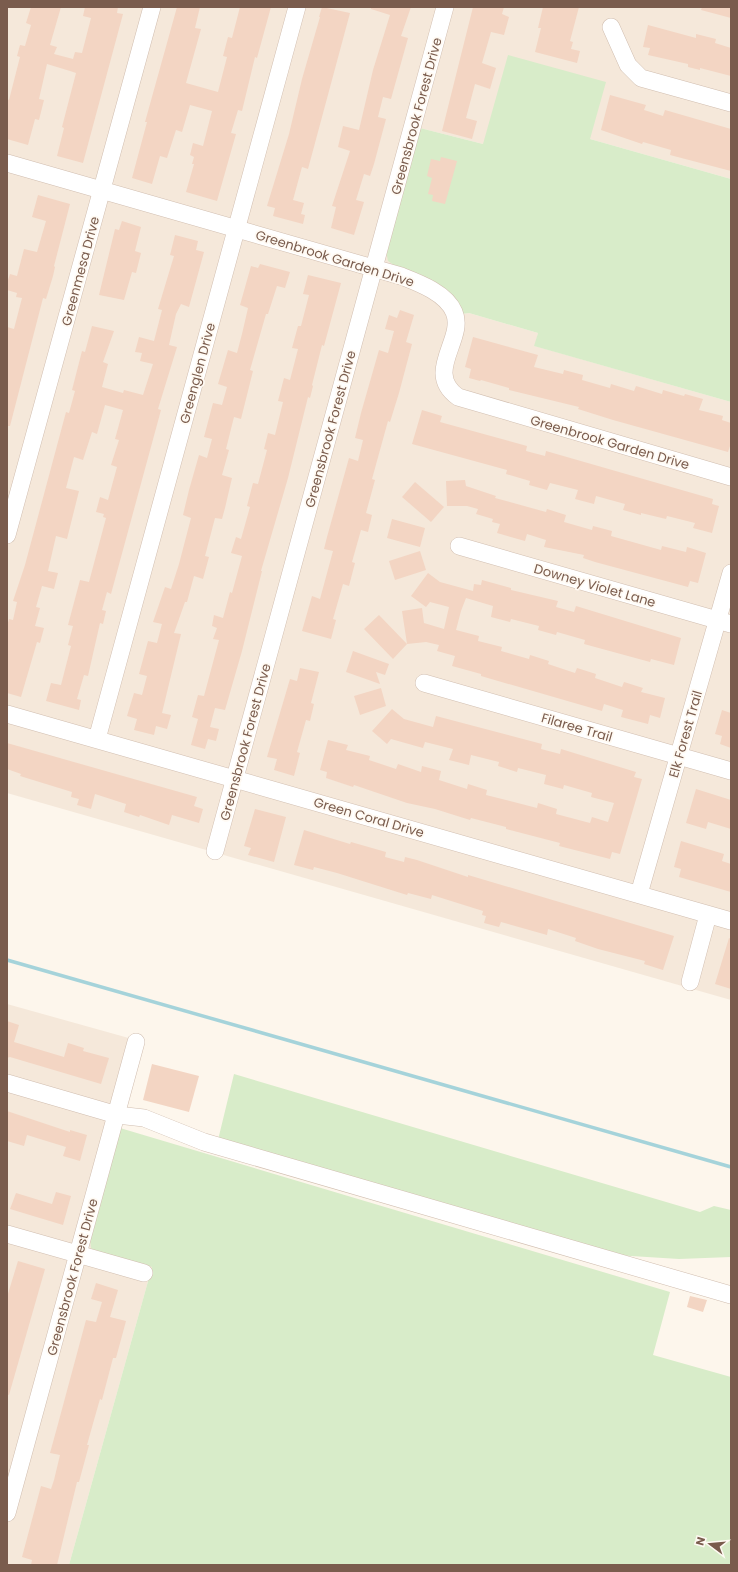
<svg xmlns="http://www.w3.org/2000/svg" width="738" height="1572" viewBox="0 0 738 1572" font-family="Poppins,sans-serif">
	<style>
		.residential { fill: #f5e8da }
		.green { fill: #d8ecc9 }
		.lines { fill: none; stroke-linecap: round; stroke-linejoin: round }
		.stream { stroke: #a5d3da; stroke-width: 3.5 }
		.building { fill: #f3d5c3 }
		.minor-casing { stroke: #d1beb0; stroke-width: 18 }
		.minor { stroke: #fff; stroke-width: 17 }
		.labels { text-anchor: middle; stroke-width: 3.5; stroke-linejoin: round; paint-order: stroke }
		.street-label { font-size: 13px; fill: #7a5c4d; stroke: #fffaf3 }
	</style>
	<rect width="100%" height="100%" fill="#fdf6ec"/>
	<g class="residential">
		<path d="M7 7H731V179L590 139 483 144 420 128 462 314 469 313 538 333 535 346 731 402V1000L7 793Z"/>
		<path d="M7 1004 143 1042 90 1239 96 1252 152 1267 69 1565H7Z"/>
	</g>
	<g class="green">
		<path d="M508 55 606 82 590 139 731 179V402L534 346 538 333 469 313 462 314 388 261 386 251 420 128 483 144Z"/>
		<path d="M234 1074 700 1212 714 1206 731 1210V1257L679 1259 615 1255 218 1140Z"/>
		<path d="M120 1128 670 1292 653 1355 731 1377V1565H69L152 1267 96 1252 91 1248 90 1239Z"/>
	</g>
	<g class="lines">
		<path class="stream" d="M7 960 731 1167"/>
	</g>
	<g class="building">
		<path d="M31 7H61L50 45 57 47 54 54 73 59 75 52 82 53 91 18 83 16 85 7H118L117 13 123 14 83 163 57 156 64 128 62 127 76 73 70 71 47 64 39 99 44 100 39 120 35 119 28 145 7 139V99L9 100 20 57 17 56 20 45 25 46 31 25 26 23Z"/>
		<path d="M177 7H200L195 28 201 29 186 83 218 92 227 57 223 56 228 37 232 38 240 7H271L257 58 255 57 242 111 238 110 231 133 236 134 217 201 186 192 194 164H192L194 157 190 155 193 143 203 146 212 111 190 105 182 132 176 130 167 158 160 156 152 184 132 178 147 122H145Z"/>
		<path d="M322 7 350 13 308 169 302 167 293 200 304 203 301 214 305 215 303 224 273 216 275 208 267 206 289 134 302 79 320 17H319Z"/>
		<path d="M371 7H411L401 36 408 38 391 99 383 97 378 117 386 119 374 164 370 176 364 174 356 200 364 202 354 235 331 228 336 207 332 206 350 151 338 147 343 126 359 130 373 70 390 15 371 9Z"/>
		<path d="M473 7H504L502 14 509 17 504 35 491 32 482 63 496 68 490 89 475 84 466 118 477 121 472 139 442 131Z"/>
		<path d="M543 7H579L570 41 573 42 571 49 580 51 577 63 535 52 541 28H538Z"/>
		<path d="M702 7H731V18L701 10Z"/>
		<path d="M648 25 696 38V34L716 39 715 43 731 48V76L700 68V70L688 67V64L648 55 650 48 643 47Z"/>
		<path d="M610 95 646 105 644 110 663 116 665 110 731 129V171L670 155 671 150 643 142 642 144 601 130Z"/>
		<path d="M441 157 457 161 445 204 432 201 433 195 428 194 432 178 427 176 431 159 440 161Z"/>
		<path d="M38 195 70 204 54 266 55 267 53 276 46 299 43 298 10 426H7V327L14 329 22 298 16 297 17 293 7 290V283L10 274 17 276 24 249 37 252 46 221 32 217Z"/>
		<path d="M122 221 141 227 135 251 141 253 136 273 132 272 124 300 99 295 115 229 119 230Z"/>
		<path d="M175 235 198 241 196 250 204 252 189 307 181 304 176 314 169 345 177 347 158 409 161 410 111 594 107 592 102 610 106 611 103 624 100 623 88 676 84 675 77 699 81 700 79 710 46 701 51 683 61 685 71 646 68 645 73 626 68 625 80 580 89 582 106 518 103 517 104 514 96 512 100 497 108 500 117 467 111 465 119 440 115 439 123 410 105 405 97 434 92 432 83 460 74 457 66 488 79 491 67 539 56 536 48 571 58 573 54 589 42 586 36 607 40 608 35 626 44 628 40 643 37 642 21 697 7 693V626L9 619 13 620 17 602 13 601 25 565 66 412 69 413 75 391 72 390 82 351 85 352 92 326 114 331 103 362 108 364 102 387 123 393 124 390 143 395 153 364 140 361 142 353 135 352 139 337 154 341 162 310 158 309 174 256 170 255Z"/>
		<path d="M260 264 290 272 285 288 277 286 268 314H266L250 370 253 371 241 419 234 417 226 449 229 450 222 475 232 478 225 508 222 519 215 518 205 556 209 557 203 579 194 576 187 602H185L174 633 181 634 162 713 171 715 167 729 156 726 154 735 134 730 137 719 127 716 134 693 142 695 147 676 139 674 148 641 157 643 162 624 153 622 165 587 171 589 179 564 191 518 183 515 189 490 199 455 207 458 212 439 204 437 213 403 222 405 227 387 218 384 228 350 237 353 242 334 248 308 240 305 251 266 258 268Z"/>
		<path d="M308 275 341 283 324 346 322 345 312 385 313 386 310 398 308 397 288 478 261 571H262L242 651 225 710 215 708 210 727 219 729 216 741 208 739 205 749 191 745 198 719 192 717 198 695 204 696 219 640 213 639 217 628 212 626 214 615 223 618 230 592 232 593 242 556 231 553 236 537 241 539 250 507 247 506 253 483 258 484 267 450 264 449 268 433 275 435 283 402 278 401 284 378 290 380 298 349 292 348 298 326H301L309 295 303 294Z"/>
		<path d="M400 310 414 315 406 342 412 344 399 393 390 422 388 421 372 479 375 480 366 513 372 515 368 532 361 530 352 562 355 563 349 586 343 584 333 619 336 620 331 639 302 631 312 596 320 599 333 551 324 549 327 537 349 458 358 461 363 440 355 438 361 413 379 350 388 353 394 331 385 329 389 315 397 318Z"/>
		<path d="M473 337 538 355 534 367 563 374 564 370 583 375 582 380 610 388 611 384 634 391 636 386 662 394 663 390 684 396 685 394 703 399 699 410 723 416 722 420 731 423V443L728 452 613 420 578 409 579 407 509 390V388L481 380 480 381 469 378 471 369 465 367Z"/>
		<path d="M422 410 442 416 440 422 527 446 526 451 545 456 546 451 713 499 712 504 719 506 712 533 693 528 695 523 667 516 666 519 641 513V515L623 510 625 504 596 496 594 504 575 499 578 490 550 483 547 490 529 485 530 481 506 474 507 470 412 444Z"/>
		<path d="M465 480 466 486 496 496 495 498 546 512 547 509 566 515 564 522 592 530 593 526 612 531 611 536 661 550 662 546 686 552 687 547 706 553 698 583 690 581 688 587 595 562 583 558 584 555 544 547 546 540 527 534 525 541 497 533 500 524 492 522 493 519 476 514 478 509 467 506H447L446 481Z"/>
		<path d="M415 482 444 507 431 522 402 497Z"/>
		<path d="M392 519 425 528 420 547 387 538Z"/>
		<path d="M420 551 426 570 395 580 389 561Z"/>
		<path d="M428 573 440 582 473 591 474 584 481 585 482 580 511 588V590L558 601 556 607 574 612 576 606 681 638 674 665 651 659 650 662 584 644 585 640 557 632 556 635 538 630 539 626 511 619 510 622 491 617 493 606 466 598 461 611 456 630 479 636 478 641 502 647 501 651 529 659 530 655 549 661 548 664 575 673 577 668 596 674 595 678 622 687 624 682 643 688 641 692 665 698 660 718 650 715 648 724 621 717 623 710 604 704 602 711 481 676V674L452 666 455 656 437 651 439 645 426 642 407 644 393 659 364 629 379 615 407 644 402 611 422 608 424 623 444 629 449 607 430 602 426 607 411 596Z"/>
		<path d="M353 651 389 664 385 675 376 672 380 684 346 672Z"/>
		<path d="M300 668 319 672 311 703 314 704 310 721 306 720 297 752 300 753 294 776 274 770 277 759 267 757 290 679 297 681Z"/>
		<path d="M381 688 386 706 360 715 354 696Z"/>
		<path d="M392 709 404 719 433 727 436 716 542 744 541 749 560 754 561 749 636 772 634 777 642 779 620 854 612 852 610 859 559 846 560 843 506 829V827L471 818 470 820 435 809 407 803 354 785 353 787 326 778 327 772 320 770 328 740 348 745 346 750 370 756 369 760 396 769 398 764 421 772 422 766 441 771 439 780 467 789 468 784 487 790 486 795 537 808 538 803 557 809 556 814 590 823 592 817 608 822 614 803 591 797 592 793 564 785 563 789 544 784 546 775 518 768 517 772 498 766 499 762 471 755 469 765 449 760 453 749 425 742 423 748 391 739 387 744 372 731Z"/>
		<path d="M722 710 731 713V748L720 744 722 736 715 734Z"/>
		<path d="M7 743 197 797 194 806 203 809 199 823 172 815 169 825 140 815 139 817 124 812 126 804 95 794 91 809 77 805 79 799 71 797 72 792 20 776 21 774 7 769Z"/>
		<path d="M696 789 731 800V829L708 822 706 829 686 823Z"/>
		<path d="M255 809 286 817 274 862 248 855 251 848 244 846Z"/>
		<path d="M304 830 350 844 351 842 386 852 385 857 404 862 405 857 417 860 468 877V875L674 936 663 970 644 964 645 961 598 949 575 941 576 938 548 929 547 935 501 922 499 927 484 923 486 916 482 915 483 911 432 895 431 899 408 893 407 895 337 873 314 867 313 870 294 865Z"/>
		<path d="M681 841 724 854 722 861 731 864V892L679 877 681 869 674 867Z"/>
		<path d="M729 938 731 939V989L715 984Z"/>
		<path d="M7 1021 19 1025 14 1042 64 1057 68 1043 84 1048 83 1051 109 1058 101 1084 10 1057 7 1058Z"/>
		<path d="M152 1064 199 1076 189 1112 143 1100Z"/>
		<path d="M7 1111 70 1132V1130L87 1135 80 1161 63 1156 66 1147 27 1135 24 1146 7 1141Z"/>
		<path d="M56 1192 71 1196 63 1225 10 1209 16 1193 52 1204Z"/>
		<path d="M18 1261 45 1269 9 1395 7 1394V1297Z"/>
		<path d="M96 1283 118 1290 110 1317 126 1321 116 1358H113L102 1400 100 1399 94 1420 87 1445H89L79 1482H77L57 1565H31L32 1560 22 1557 41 1486 51 1489 54 1480 60 1455 50 1453 58 1424 86 1320 96 1322 102 1302 91 1299Z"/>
		<path d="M690 1296 707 1300 703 1312 687 1307Z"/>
	</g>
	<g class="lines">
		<defs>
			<g id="minor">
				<path d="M611 27 628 65 641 78 731 103"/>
				<path d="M7 163 401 276C419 283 446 293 454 312 466 339 423 372 458 397L731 477"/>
				<path d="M7 535 152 7"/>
				<path d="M459 546 731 624"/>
				<path d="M424 683 731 771"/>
				<path d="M7 714 731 921"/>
				<path d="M97 739 297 7"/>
				<path d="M215 851 445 7"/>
				<path d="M639 894 731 573"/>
				<path d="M690 982 708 915"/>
				<path d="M7 1083 117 1115 144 1118 204 1142 731 1295"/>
				<path d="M7 1234 144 1273"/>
				<path d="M7 1513 136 1042"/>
			</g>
		</defs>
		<use href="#minor" class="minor-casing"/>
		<use href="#minor" class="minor"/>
	</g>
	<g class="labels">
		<g class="street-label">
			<text transform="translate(416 116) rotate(-75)" y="5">Greensbrook Forest Drive</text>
			<text transform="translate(335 258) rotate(17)" y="5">Greenbrook Garden Drive</text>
			<text transform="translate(80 271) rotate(-75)" y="5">Greenmesa Drive</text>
			<text transform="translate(197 373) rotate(-75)" y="5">Greenglen Drive</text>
			<text transform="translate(330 429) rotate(-75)" y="5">Greensbrook Forest Drive</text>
			<text transform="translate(610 442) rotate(16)" y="5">Greenbrook Garden Drive</text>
			<text transform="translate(595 585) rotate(16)" y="5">Downey Violet Lane</text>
			<text transform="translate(577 727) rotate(16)" y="5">Filaree Trail</text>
			<text transform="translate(685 734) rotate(-74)" y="5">Elk Forest Trail</text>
			<text transform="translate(245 742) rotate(-75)" y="5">Greensbrook Forest Drive</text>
			<text transform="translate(369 817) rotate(16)" y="5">Green Coral Drive</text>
			<text transform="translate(72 1277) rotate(-75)" y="5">Greensbrook Forest Drive</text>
		</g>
	</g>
	<rect width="738" height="1572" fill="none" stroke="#7a5c4d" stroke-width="16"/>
	<g transform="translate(710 1544) rotate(286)" stroke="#fffaf3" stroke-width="3" paint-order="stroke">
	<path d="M0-3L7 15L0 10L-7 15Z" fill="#7a5c4d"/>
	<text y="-6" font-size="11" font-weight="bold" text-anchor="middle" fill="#7a5c4d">N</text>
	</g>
</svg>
